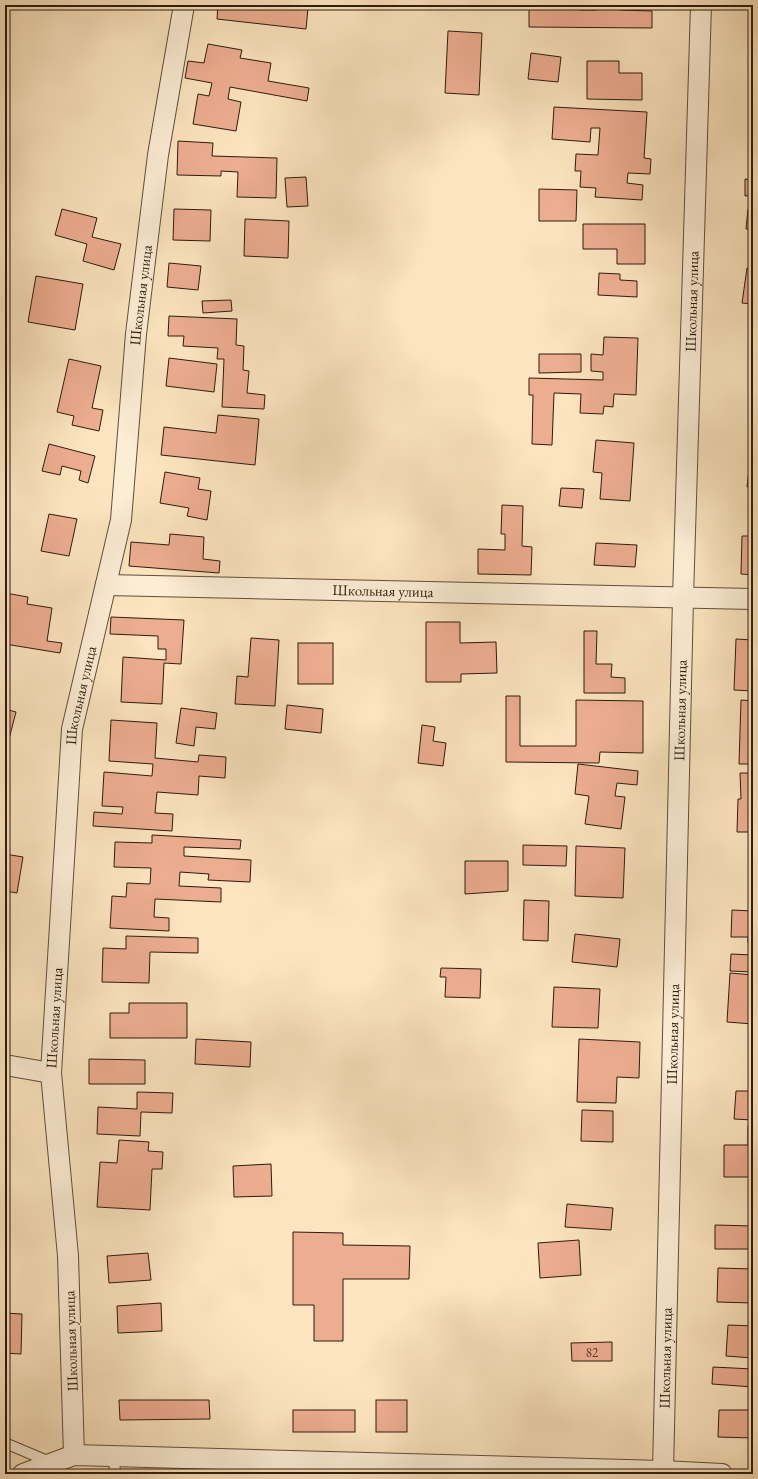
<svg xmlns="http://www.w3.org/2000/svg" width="758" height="1479" viewBox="0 0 758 1479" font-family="'EB Garamond',serif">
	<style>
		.building { fill: #edad91; stroke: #2d1c0d }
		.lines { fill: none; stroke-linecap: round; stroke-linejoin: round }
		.lane-casing { stroke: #604e3a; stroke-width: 12 }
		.street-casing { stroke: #604e3a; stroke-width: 22 }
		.lane { stroke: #fcedd5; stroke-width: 10 }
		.street { stroke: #fcedd5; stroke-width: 20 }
		.labels { text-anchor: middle; stroke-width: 3; stroke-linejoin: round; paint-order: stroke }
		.number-label { font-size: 13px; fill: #5d402e }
		.street-label { font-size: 15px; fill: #2d1c0d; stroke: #fcedd5 }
	</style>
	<rect width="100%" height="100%" fill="#fbe4bf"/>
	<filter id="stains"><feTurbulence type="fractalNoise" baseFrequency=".005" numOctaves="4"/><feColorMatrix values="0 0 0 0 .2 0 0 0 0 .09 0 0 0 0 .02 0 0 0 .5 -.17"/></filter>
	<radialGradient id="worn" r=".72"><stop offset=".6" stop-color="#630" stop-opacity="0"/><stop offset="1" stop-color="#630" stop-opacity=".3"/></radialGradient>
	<g class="building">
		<path d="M218 5H282L308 8 306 29 217 19Z"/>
		<path d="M556 5H580V10H596V5H620V10L652 11V28L529 27V8H556Z"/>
		<path d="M448 31 482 33 479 95 445 93Z"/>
		<path d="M208 44 242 50 240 58 271 63 268 81 309 88 307 101 230 87 228 99 241 102 236 131 193 124 198 94 209 96 212 83 185 78 188 61 204 63Z"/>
		<path d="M531 53 561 57 558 82 528 79Z"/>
		<path d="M587 61H619V73H642V100L587 99Z"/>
		<path d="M554 107 647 112 644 158 651 159 650 174 628 173 627 183 643 185 642 200 595 197 596 188 580 187 581 171H575L576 154 598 155 600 128H591L590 142 552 139Z"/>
		<path d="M178 141 213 143 212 156 277 158 276 198 237 197 238 172 221 171V176L177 175Z"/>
		<path d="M306 177 308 206 287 207 285 178Z"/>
		<path d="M745 179 753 180V195L745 196Z"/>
		<path d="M539 189 577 190 576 221H539Z"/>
		<path d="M62 209 97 218 92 237 121 244 114 270 83 261 87 244 55 235Z"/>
		<path d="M174 209 211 210 210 241 173 240Z"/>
		<path d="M748 209H753V229H746Z"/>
		<path d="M245 219 289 221 288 258 244 256Z"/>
		<path d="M583 224H645V264H617V249H583Z"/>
		<path d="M169 263 201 266 198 290 167 287Z"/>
		<path d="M747 268H753V304L742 303Z"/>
		<path d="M599 273 620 274V280L637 281V297L598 295Z"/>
		<path d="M36 276 83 284 75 330 28 322Z"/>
		<path d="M231 300 232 311 203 313 202 301Z"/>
		<path d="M169 316 237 319 236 345 244 346 243 370 249 371 247 393 265 395 264 409 222 407 224 359H217L218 348 183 346 184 336H168Z"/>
		<path d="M604 337 638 338 636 395 614 394 613 407 604 406 603 414 580 413 581 394 554 393 552 445 532 444 533 395H529V378L603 380V372L591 371V354L603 355Z"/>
		<path d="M539 354H581V372L539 373Z"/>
		<path d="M169 358 217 364 214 392 166 386Z"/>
		<path d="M69 359 101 366 92 408 103 410 99 431 72 425 74 416 57 412Z"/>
		<path d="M753 409V435H750Z"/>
		<path d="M218 415 259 419 255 465 161 455 164 427 216 433Z"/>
		<path d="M596 440 634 443 630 501 600 499 602 473 593 472Z"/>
		<path d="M49 444 95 456 88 483 79 480 81 471 62 466 60 475 42 471Z"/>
		<path d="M751 453H753V487H747Z"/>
		<path d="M165 472 200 478 198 489 211 491 207 520 187 516 189 508 160 503Z"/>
		<path d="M561 488 584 489 582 508 559 506Z"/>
		<path d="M502 505 523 506 522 546 532 547 531 575 478 574V549L505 550V534H501Z"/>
		<path d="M49 514 77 519 69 556 41 551Z"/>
		<path d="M170 534 204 537 203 559 220 561 219 573 129 566 131 542 169 545Z"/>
		<path d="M742 536H753V575L741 574Z"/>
		<path d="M596 543 637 545 635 567 594 565Z"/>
		<path d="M5 593 28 597 27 604 52 608 47 641 62 643 60 653 5 644Z"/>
		<path d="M111 617 184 620 181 664 164 663 162 704 121 702 123 657 166 660V649H158V636L110 634Z"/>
		<path d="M426 622H460V643L496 642 497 673 461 674V682H426Z"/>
		<path d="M584 631H597L596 664H612L611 677 625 678V693H584Z"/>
		<path d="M251 638 279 640 275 706 235 704 237 676 248 677Z"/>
		<path d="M736 639 753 640V691L734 690Z"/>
		<rect x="298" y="643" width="35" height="41"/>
		<path d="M506 696H520V746H576V700L643 701V753L600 752 599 763 506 762Z"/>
		<path d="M741 700 753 701V764H739Z"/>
		<path d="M287 705 323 709 321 733 285 729Z"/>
		<path d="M181 708 217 713 215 729 196 727 194 746 176 743Z"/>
		<path d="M5 709 16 712 9 739 5 738Z"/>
		<path d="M111 720 157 723 155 758 198 762 199 755 226 757 225 778 199 776 198 795 157 792 155 813 173 814 172 831 93 826 94 812 122 814 123 807 102 806 104 772 152 776 153 764 109 761Z"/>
		<path d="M422 725 435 727 433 741 446 743 443 766 418 763Z"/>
		<path d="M578 764 638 771 637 785 617 783 615 796 625 797 621 829 585 824 589 796 575 794Z"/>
		<path d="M740 773H753V832H737L738 799H741Z"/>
		<path d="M152 835 241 840 240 849 184 847V856L251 860 250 882 208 880 209 874 180 872 179 886 221 888V902L155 899 154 917 169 918V931L110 928 112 896 126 897 127 883 150 884 151 868 114 867 115 842 152 843Z"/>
		<path d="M523 845 567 846 566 866 523 865Z"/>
		<path d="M576 846 625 848 623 898 575 896Z"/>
		<path d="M5 854 23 857 17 893 5 891Z"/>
		<path d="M465 861H508V891L465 894Z"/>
		<path d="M524 900 549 901 548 941 523 940Z"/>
		<path d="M732 910 753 911V943H748V937H731Z"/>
		<path d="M575 934 620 939 617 967 572 962Z"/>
		<path d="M126 936 198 938V953L150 952 149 983 102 982 103 948 126 949Z"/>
		<path d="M731 954 753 955V972L730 971Z"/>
		<path d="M441 968 481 969 480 998 445 997 446 977H440Z"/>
		<path d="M730 973 753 975V1024L727 1022Z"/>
		<path d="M554 987 600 989 598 1028 552 1027Z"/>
		<path d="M129 1003H187V1038H110V1013H129Z"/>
		<path d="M196 1039 251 1042 250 1067 195 1064Z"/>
		<path d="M579 1039 640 1042 639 1078 617 1077 616 1103 577 1102Z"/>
		<path d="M89 1059 145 1060V1084H89Z"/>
		<path d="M736 1091H753V1120L734 1119Z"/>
		<path d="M137 1092 173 1093 172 1113 141 1112 140 1136 97 1134 98 1107 137 1109Z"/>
		<path d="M582 1110 613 1111V1142L581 1141Z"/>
		<path d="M748 1126H753V1177H724V1145H748Z"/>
		<path d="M119 1140 149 1142 148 1151 163 1152 162 1169H152L150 1210 97 1207 100 1162 117 1163Z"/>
		<path d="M271 1164 272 1196 234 1197 233 1166Z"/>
		<path d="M567 1204 613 1208 611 1230 565 1227Z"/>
		<path d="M715 1225 753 1226V1249H715Z"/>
		<path d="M293 1232 343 1233V1245L410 1246 409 1279H343V1341H314V1305H293Z"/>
		<path d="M579 1240 581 1275 540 1278 538 1243Z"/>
		<path d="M148 1253 151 1280 109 1283 107 1256Z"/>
		<path d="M718 1268 753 1269V1303L717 1302Z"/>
		<path d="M161 1303 162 1331 118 1333 117 1306Z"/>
		<path d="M5 1313 22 1314 21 1354 5 1353Z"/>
		<path d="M728 1325 753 1326V1358L726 1356Z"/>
		<path d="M612 1342V1361H572L571 1343Z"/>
		<path d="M713 1367 753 1369V1387L712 1384Z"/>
		<path d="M119 1400H209L210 1419 120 1420Z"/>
		<rect x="376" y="1400" width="31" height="32"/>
		<rect x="293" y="1410" width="62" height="22"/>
		<path d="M719 1410H753V1438L718 1437Z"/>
	</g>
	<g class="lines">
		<defs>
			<g id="lane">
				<path d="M5 1443 50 1462"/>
				<path d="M114 1456 115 1474"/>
			</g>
			<g id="street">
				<path id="s1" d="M106 585 753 599"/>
				<path d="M5 1065 51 1073"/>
				<path id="s2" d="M74 1455 68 1256 51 1073 72 729 121 520 136 334 158 155 184 5"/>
				<path id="s3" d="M663 1471 683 598 701 5"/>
				<path d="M23 1474 74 1455 663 1471 722 1474"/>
			</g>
		</defs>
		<use href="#lane" class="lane-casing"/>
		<use href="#street" class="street-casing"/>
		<use href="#lane" class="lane"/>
		<use href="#street" class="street"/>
	</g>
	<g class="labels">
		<g class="number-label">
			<text x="592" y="1357">82</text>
		</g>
		<g class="street-label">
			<text dy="5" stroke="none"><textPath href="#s2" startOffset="1168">Школьная улица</textPath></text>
			<text dy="5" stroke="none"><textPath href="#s3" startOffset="1170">Школьная улица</textPath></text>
			<text dy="5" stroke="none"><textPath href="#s1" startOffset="277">Школьная улица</textPath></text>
			<text dy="5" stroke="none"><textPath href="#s2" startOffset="762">Школьная улица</textPath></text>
			<text dy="5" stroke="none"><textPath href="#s3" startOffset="761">Школьная улица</textPath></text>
			<text dy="5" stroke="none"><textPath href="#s2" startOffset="438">Школьная улица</textPath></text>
			<text dy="5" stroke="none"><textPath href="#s3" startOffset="437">Школьная улица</textPath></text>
			<text transform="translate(71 1341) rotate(-92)" y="5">Школьная улица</text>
			<text dy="5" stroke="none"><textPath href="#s3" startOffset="113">Школьная улица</textPath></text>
		</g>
	</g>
	<rect width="758" height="1479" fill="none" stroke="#fbe4bf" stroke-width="20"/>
	<rect x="6" y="6" width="746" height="1467" fill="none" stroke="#2d1c0d" stroke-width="2"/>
	<rect x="10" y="10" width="738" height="1459" fill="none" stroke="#2d1c0d"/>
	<rect width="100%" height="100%" filter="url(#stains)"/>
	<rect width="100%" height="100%" fill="url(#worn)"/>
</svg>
